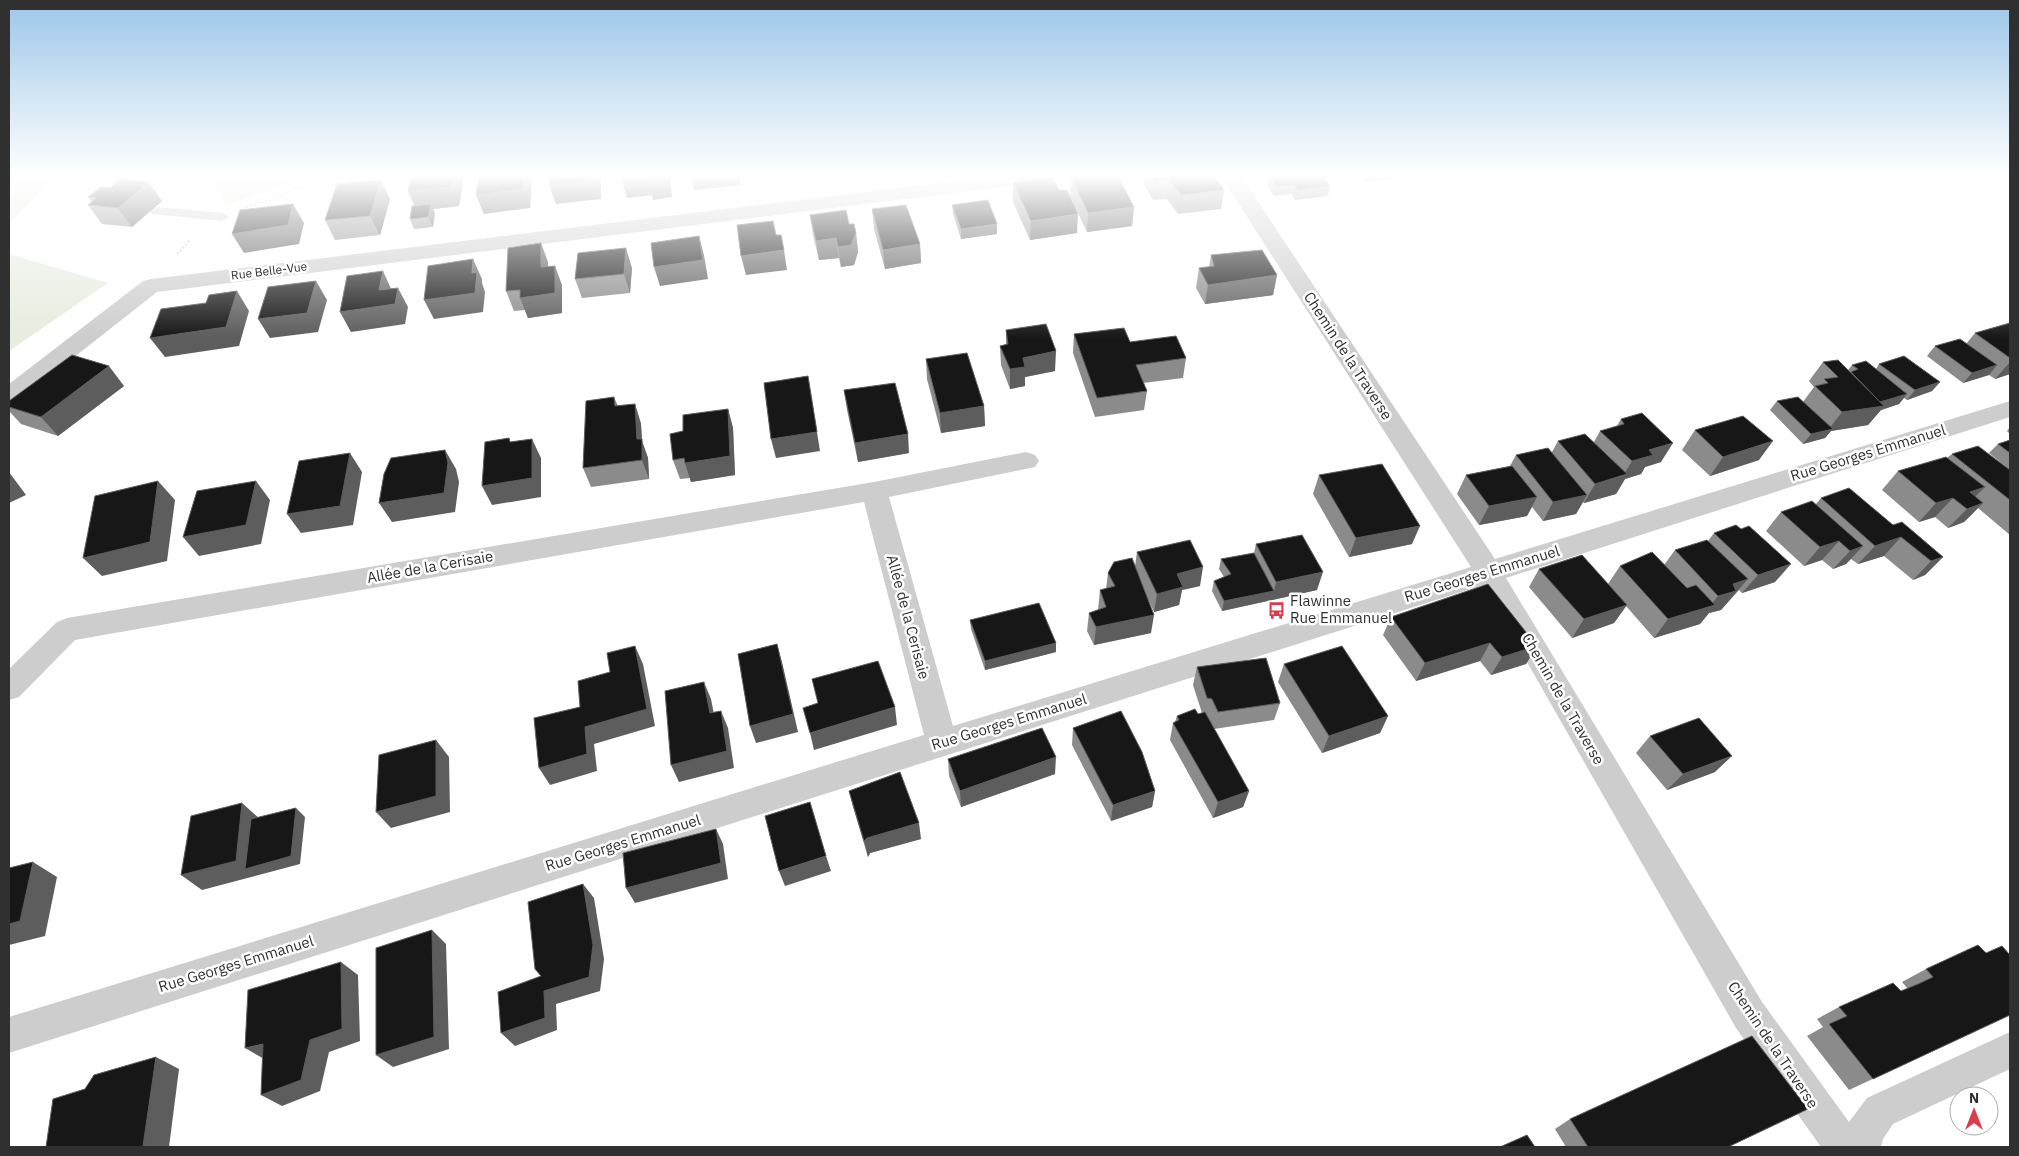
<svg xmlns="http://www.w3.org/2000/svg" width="2019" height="1156" viewBox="0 0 2019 1156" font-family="'IBM Plex Sans',sans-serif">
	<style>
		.green { fill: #e6ecde }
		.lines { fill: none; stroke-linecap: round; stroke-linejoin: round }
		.path { stroke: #cdcdcd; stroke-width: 2.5; stroke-dasharray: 2 2; stroke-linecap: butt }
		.lane { fill: #cdcdcd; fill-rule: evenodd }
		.street { fill: #cdcdcd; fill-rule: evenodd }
		.wall { fill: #8b8b8b }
		.shaded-wall { fill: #5d5d5d }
		.building { fill: #171717; stroke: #5d5d5d }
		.labels { text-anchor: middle; stroke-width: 5; stroke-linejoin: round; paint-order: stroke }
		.far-street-label { font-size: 12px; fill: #303030; stroke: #fff }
		.street-label { font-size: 15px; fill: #303030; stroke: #fff }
		.poi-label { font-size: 15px; fill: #303030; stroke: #fff; text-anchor: start }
	</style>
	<rect width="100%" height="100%" fill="#fff"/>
	<g class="green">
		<path d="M9 176H57L9 223Z"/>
		<path d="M193 176H314L227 205 209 177Z"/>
		<path d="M9 254 108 283 9 351Z"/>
	</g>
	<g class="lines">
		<g class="path">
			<path d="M246 207 265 202 327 176"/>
			<path d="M177 254 190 240"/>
		</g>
		<path class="lane" d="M157 207 222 213 229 217 222 221 152 214 150 211Z"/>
		<g class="street">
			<path d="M997 176H1052L1049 180 1042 182 157 292 17 402 9 404V384L143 281 151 279Z"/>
			<path d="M1221 176H1241L1495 559 2010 401V417L1506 578 1762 1002 1849 1122 1867 1098 2010 1032V1069L1893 1124 1883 1139 1881 1147H1821L1736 1028 1483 585 9 1053V1017L924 735 864 502 75 640 19 697 9 700V669L57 622 67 618 874 482 1026 452 1035 455 1039 461 1035 467 889 497 953 726 1471 567Z"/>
		</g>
	</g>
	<g class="wall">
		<path d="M411 176H464L459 206 433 209 435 213 433 227 414 229 410 219 415 206 408 191Z"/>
		<path d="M1145 176H1214L1224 190 1221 209 1178 214 1167 199 1153 200 1144 185Z"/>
		<path d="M1269 176 1330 186 1328 196 1295 200 1292 194 1274 196 1267 185Z"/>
		<path d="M1360 176H1407L1366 182Z"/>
		<path d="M1071 177 1134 207 1132 226 1087 232 1070 196Z"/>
		<path d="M1013 183 1077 233 1030 240 1013 202Z"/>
		<path d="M88 197 162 201 132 227 102 224 88 205 91 202Z"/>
		<path d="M390 199 380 235 335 240 325 220Z"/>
		<path d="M952 205 997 234 961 239 953 214Z"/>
		<path d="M872 209 920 244 921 263 885 269 874 229Z"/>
		<path d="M810 215 849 224 856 233 858 252 854 265 841 267 839 258 819 260 813 235Z"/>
		<path d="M1211 255 1277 275 1273 295 1205 304 1196 288 1199 268 1209 267Z"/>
		<path d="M548 262V266L562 285V313L528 318 525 310 514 311 506 291Z"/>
		<path d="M632 268 630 293 582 298 575 279Z"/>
		<path d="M2010 323V374L1995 379 1989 375 1963 383 1927 356 1935 346 1966 344 1975 333Z"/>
		<path d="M1006 330 1055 371 1025 377V386L1010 389 1001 365 1000 346 1006 345Z"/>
		<path d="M1074 334 1130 342 1186 358 1183 378 1143 383 1147 391 1144 410 1095 417 1073 353Z"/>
		<path d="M926 359 984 406 985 426 941 433 927 379Z"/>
		<path d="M1823 362 1848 370 1852 365 1876 369 1879 364 1940 382 1932 391 1907 400 1904 398 1899 404 1881 410 1868 425 1831 431 1825 438 1803 444 1770 410 1777 401 1803 402 1814 387 1809 381Z"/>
		<path d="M124 386 58 436 21 424 9 411V401Z"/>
		<path d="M844 390 909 453 858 462 847 410Z"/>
		<path d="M614 397 618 406 635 404 641 424 642 441 648 458 649 479 591 487 583 468Z"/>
		<path d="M728 409 733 428 735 475 691 482 690 478 680 479 673 460 683 431Z"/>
		<path d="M1621 419 1661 462 1645 467 1641 474 1625 479 1616 494 1584 503 1583 502 1576 514 1543 521 1532 507 1527 516 1479 525 1457 494 1466 475 1510 466 1516 455 1552 452 1558 441 1594 442 1600 431 1617 426Z"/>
		<path d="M2010 427V434L2007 431Z"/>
		<path d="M1695 430 1759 460 1710 476 1682 450Z"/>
		<path d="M2010 440V470L1989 453 1998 444Z"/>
		<path d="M1952 454 2010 470V535L1978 508 1964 522 1948 528 1935 517 1919 522 1882 490 1898 471 1947 458Z"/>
		<path d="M1319 475 1412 544 1349 557 1313 494Z"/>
		<path d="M1821 498 1893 525 1943 557 1925 575 1913 580 1884 556 1858 564 1851 559 1846 564 1833 569 1822 560 1804 566 1766 531 1781 512 1816 504Z"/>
		<path d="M1714 533 1775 582 1742 593 1739 590 1721 610 1709 613 1700 624 1654 638 1626 606 1614 623 1572 638 1529 587 1539 569 1608 584 1620 566 1664 565 1675 550 1708 541Z"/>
		<path d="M1256 544 1317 590 1222 611 1212 591 1214 581 1224 577 1219 569 1221 559 1254 553Z"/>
		<path d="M1137 552 1200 586 1182 590 1179 605 1154 612 1149 601 1151 633 1094 645 1087 631 1089 613 1098 610 1100 590 1106 589 1108 573 1135 566Z"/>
		<path d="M1391 617 1537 646 1526 664 1491 675 1480 661 1416 681 1383 635Z"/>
		<path d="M970 620 1056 652 985 670 971 629Z"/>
		<path d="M1284 664 1388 716 1380 733 1322 753 1278 682Z"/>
		<path d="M1197 667 1280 703 1274 720 1214 729 1249 791 1243 807 1213 818 1170 740 1173 723 1175 722 1177 716 1202 713 1193 685Z"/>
		<path d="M1073 728 1155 791 1152 807 1111 821 1072 745Z"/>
		<path d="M1650 736 1715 772 1667 790 1636 753Z"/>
		<path d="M948 759 1055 774 961 807 949 776Z"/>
		<path d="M849 791 921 839 870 853 868 857 853 807Z"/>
		<path d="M1926 969 2010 1015 1849 1090 1807 1036 1823 1027 1817 1019 1839 1007 1901 991 1908 989 1902 982Z"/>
		<path d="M1570 1119 1728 1147H1566L1555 1129Z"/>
	</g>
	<g class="shaded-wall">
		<path d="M453 176H464L459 206 433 209 435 213 433 227 428 217 417 211 408 191Z"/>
		<path d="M524 176H530L532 179 530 208 484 214 476 195Z"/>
		<path d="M595 176H601V199L556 204 549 185Z"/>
		<path d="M647 176 652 195 627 198 621 178Z"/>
		<path d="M667 176H670L672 197 653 200 648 181Z"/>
		<path d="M691 176H739L741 185 694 190Z"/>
		<path d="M1367 176H1407L1366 182Z"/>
		<path d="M381 180 390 199 380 235 370 216Z"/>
		<path d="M149 182 162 201 132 227 118 208Z"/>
		<path d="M293 204 304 223 299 244 244 253 232 234Z"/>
		<path d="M1134 207 1132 226 1087 232 1088 213Z"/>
		<path d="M1078 214 1077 233 1030 240 1031 221Z"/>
		<path d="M997 224V234L961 239V229Z"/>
		<path d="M856 233 858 252 854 265 841 267 838 247Z"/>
		<path d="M699 236 704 255 708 279 660 286 654 267Z"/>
		<path d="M836 238 839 258 819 260 816 241Z"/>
		<path d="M541 243 548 262 549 286 541 267Z"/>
		<path d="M920 244 921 263 885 269 883 250Z"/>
		<path d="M626 248 632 268 630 293 624 274Z"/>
		<path d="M784 250 787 270 746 275 741 256Z"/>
		<path d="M473 259 482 279V283L485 292 483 312 434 319 424 300 472 273Z"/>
		<path d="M555 266 562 285V313L528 318 520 298Z"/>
		<path d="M383 271 392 291 398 288 408 307 405 324 351 332 340 312 379 290Z"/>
		<path d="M1277 275 1273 295 1205 304 1208 285Z"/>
		<path d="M316 281 327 300 318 332 270 338 258 319Z"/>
		<path d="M237 291 249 311 239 346 165 357 150 338Z"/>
		<path d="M1056 351 1055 371 1025 377V386L1010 389V369L1023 358Z"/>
		<path d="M2010 362V374L1995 379Z"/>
		<path d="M1997 365 1989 375 1963 383 1972 373Z"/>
		<path d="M109 366 124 386 58 436 41 417Z"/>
		<path d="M1940 382 1932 391 1907 400 1915 390Z"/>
		<path d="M1907 394 1899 404 1881 410 1868 425 1831 431 1825 438 1803 444 1811 434 1829 429 1842 412Z"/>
		<path d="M811 395 820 451 776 458 771 439Z"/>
		<path d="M635 404 641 424 642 441 648 458 649 479 642 460 637 439Z"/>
		<path d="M984 406 985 426 941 433 940 413Z"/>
		<path d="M728 409 733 428 735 475 691 482 685 463Z"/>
		<path d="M908 434 909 453 858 462 855 443Z"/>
		<path d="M532 439 541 458V497L492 505 482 486Z"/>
		<path d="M1773 441 1759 460 1710 476 1723 457Z"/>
		<path d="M1673 443 1661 462 1645 467 1641 474 1625 479 1616 494 1584 503 1595 484 1623 476 1632 461 1649 450Z"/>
		<path d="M445 450 456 469 459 482 455 512 392 522 379 503Z"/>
		<path d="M350 453 362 472 353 525 301 533 287 514Z"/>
		<path d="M9 472 26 495 9 503Z"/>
		<path d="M158 481 175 500 167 561 102 576 83 558Z"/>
		<path d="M256 481 270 500 261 544 199 556 183 537Z"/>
		<path d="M1985 487 1966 506 1970 492Z"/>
		<path d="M1587 495 1576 514 1543 521 1553 502Z"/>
		<path d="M1537 497 1527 516 1479 525 1489 506Z"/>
		<path d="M1953 498 1935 517 1919 522 1936 503Z"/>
		<path d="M1983 503 1964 522 1948 528 1967 509Z"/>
		<path d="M1420 526 1412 544 1349 557 1356 538Z"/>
		<path d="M1901 537 1884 556 1858 564 1875 546Z"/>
		<path d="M1839 541 1822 560 1804 566 1820 547Z"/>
		<path d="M1863 546 1846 564 1833 569 1850 551Z"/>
		<path d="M1943 557 1925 575 1913 580 1931 561Z"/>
		<path d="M1791 564 1775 582 1742 593 1758 575Z"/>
		<path d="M1203 567 1200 586 1182 590 1179 605 1154 612 1157 594 1177 574Z"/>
		<path d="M1323 572 1317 590 1222 611 1224 601 1274 591 1276 582Z"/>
		<path d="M1748 579 1721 610 1709 613 1700 624 1654 638 1668 619 1709 607 1718 596 1733 584Z"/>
		<path d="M1627 605 1614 623 1572 638 1584 619Z"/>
		<path d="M1154 615 1151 633 1094 645 1096 627Z"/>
		<path d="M1056 643V652L985 670V661Z"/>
		<path d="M1490 643 1480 661 1416 681 1425 663Z"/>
		<path d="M777 644 782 662 798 732 756 743 750 726Z"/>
		<path d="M635 646 643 664 655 726 594 744 597 771 550 785 539 768 585 727Z"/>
		<path d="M1537 646 1526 664 1491 675 1502 657Z"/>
		<path d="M704 682 711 699 717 730 710 713Z"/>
		<path d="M895 707 897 725 814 750 810 733Z"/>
		<path d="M721 711 728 728 734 768 679 782 671 765Z"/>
		<path d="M1388 716 1380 733 1322 753 1329 736Z"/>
		<path d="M436 740 449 757 450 812 391 828 376 812Z"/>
		<path d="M1732 756 1715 772 1667 790 1683 774Z"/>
		<path d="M1056 757 1055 774 961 807 960 791Z"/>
		<path d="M1155 791 1152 807 1111 821 1113 805Z"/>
		<path d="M1249 791 1243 807 1213 818 1218 802Z"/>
		<path d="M242 803 260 819 296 808 305 817 300 864 202 890 181 875Z"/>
		<path d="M919 823 921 839 870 853 868 857 864 841 867 838Z"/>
		<path d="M716 829 723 844 728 879 635 903 626 888Z"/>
		<path d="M826 856 831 871 785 886 779 871Z"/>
		<path d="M33 862 57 877 45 936 9 945V924Z"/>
		<path d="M583 884 594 898 604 959 600 991 556 1004 557 1030 515 1046 501 1033 544 991Z"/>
		<path d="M432 930 446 944 449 1049 393 1067 376 1055Z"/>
		<path d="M341 962 358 975 360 1041 329 1052 320 1091 282 1106 261 1095 310 1040Z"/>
		<path d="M263 1044 266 1060 245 1048Z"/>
		<path d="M156 1057 179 1069 169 1147H140Z"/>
	</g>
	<g class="building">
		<path d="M411 176H453L451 187 408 191Z"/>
		<path d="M479 176H524L523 189 476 195Z"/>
		<path d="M550 176H595V180L549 185Z"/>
		<path d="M621 176H645L621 178Z"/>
		<path d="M647 176H667V178L648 181Z"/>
		<path d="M1081 176H1118L1134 207 1088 213 1071 177Z"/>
		<path d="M1152 176H1214L1224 190 1181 195 1169 180 1155 181Z"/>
		<path d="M1269 176H1323L1330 186 1298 190 1294 185 1276 186Z"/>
		<path d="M1052 177 1059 190H1067L1078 214 1031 221 1013 183Z"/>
		<path d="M120 179 149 182 118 208 88 205 96 198 88 197 101 187 110 188Z"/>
		<path d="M381 180 370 216 325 220 337 184Z"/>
		<path d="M988 200 997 224 961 229 952 205Z"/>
		<path d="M293 204 288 225 232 234 240 210Z"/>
		<path d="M431 204 428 217 410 219 412 206Z"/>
		<path d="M906 205 920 244 883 250 872 209Z"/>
		<path d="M846 210 849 224H854L856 233 851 245 838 247 836 238 816 241 810 215Z"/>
		<path d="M773 221 776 235H781L784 250 741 256 737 225Z"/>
		<path d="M699 236 703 260 654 267 651 243Z"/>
		<path d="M541 243V267L555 266V293L520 298V290L506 291 508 248Z"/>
		<path d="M626 248 624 274 575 279 578 253Z"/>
		<path d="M1262 250 1277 275 1208 285 1199 268 1214 266 1211 255Z"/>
		<path d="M473 259 472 273 477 272 475 293 424 300 428 266Z"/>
		<path d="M383 271 379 290 398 288 395 304 340 312 347 276Z"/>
		<path d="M316 281 307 313 258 319 268 287Z"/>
		<path d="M237 291 226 327 150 338 161 309 206 303 209 295Z"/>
		<path d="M2010 323V358L1975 333Z"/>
		<path d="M1046 324 1056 351 1023 358 1025 367 1010 369 1000 346 1008 344 1006 330Z"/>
		<path d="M1124 328 1130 342 1176 336 1186 358 1136 365 1147 391 1097 398 1074 334Z"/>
		<path d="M1960 339 1997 365 1972 373 1935 346Z"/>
		<path d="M967 353 984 406 940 413 926 359Z"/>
		<path d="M72 355 109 366 41 417 9 407V401Z"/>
		<path d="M1904 356 1940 382 1915 390 1879 364Z"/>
		<path d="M1838 360 1884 406 1842 412 1815 386 1828 383 1824 379 1838 377 1823 362Z"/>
		<path d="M1866 361 1907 394 1880 402 1851 372 1858 369 1852 365Z"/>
		<path d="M808 376 817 432 771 439 764 383Z"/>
		<path d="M895 383 908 434 855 443 844 390Z"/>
		<path d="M614 397 615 406 635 404 637 439H642V460L583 468 586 401Z"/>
		<path d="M1798 397 1833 429 1811 434 1777 401Z"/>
		<path d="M728 409 730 456 685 463 684 458 673 460 670 434 683 431V415Z"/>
		<path d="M1642 413 1673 443 1649 450 1653 455 1632 461 1600 431 1624 424 1621 419Z"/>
		<path d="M1743 416 1773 441 1723 457 1695 430Z"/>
		<path d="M1585 434 1627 474 1595 484 1558 441Z"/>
		<path d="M509 438 510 442 532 439V478L482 486 485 442Z"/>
		<path d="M2010 440V453L1998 444Z"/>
		<path d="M1978 446 2010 470V500L1952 454Z"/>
		<path d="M1548 448 1587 495 1553 502 1516 455Z"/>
		<path d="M445 450 448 463 444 493 379 503 384 474 391 458Z"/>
		<path d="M350 453 340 506 287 514 299 461Z"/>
		<path d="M1946 457 1985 487 1970 492 1983 503 1967 509 1953 498 1936 503 1898 471Z"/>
		<path d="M1382 464 1420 526 1356 538 1319 475Z"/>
		<path d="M1512 466 1537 497 1489 506 1466 475Z"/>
		<path d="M158 481 150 542 83 558 95 496Z"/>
		<path d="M256 481 246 525 183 537 197 491Z"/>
		<path d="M1849 488 1893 525 1902 522 1943 557 1931 561 1901 537 1875 546 1821 498Z"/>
		<path d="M1812 501 1863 546 1850 551 1839 541 1820 547 1781 512Z"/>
		<path d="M1736 525 1741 529 1749 526 1791 564 1758 575 1714 533Z"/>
		<path d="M1302 535 1323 572 1276 582 1256 544Z"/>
		<path d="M1190 540 1203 567 1177 574 1183 587 1157 594 1137 552Z"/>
		<path d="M1707 540 1748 579 1733 584 1736 591 1718 596 1675 550Z"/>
		<path d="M1652 552 1687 588 1696 585 1715 605 1668 619 1620 566Z"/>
		<path d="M1254 553 1274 591 1224 601 1214 581 1231 574 1221 559Z"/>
		<path d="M1582 555 1627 605 1584 619 1539 569Z"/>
		<path d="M1132 558 1154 615 1096 627 1089 613 1106 607 1100 590 1115 586 1108 573 1114 562Z"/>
		<path d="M1488 584 1537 646 1502 657 1490 643 1425 663 1391 617Z"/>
		<path d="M1039 603 1056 643 985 661 970 620Z"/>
		<path d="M777 644 793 714 750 726 738 654Z"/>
		<path d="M635 646 647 709 585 727 587 754 539 768 534 718 580 707 578 681 610 672 607 653Z"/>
		<path d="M1342 646 1388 716 1329 736 1284 664Z"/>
		<path d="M1266 658 1280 703 1218 712 1212 699 1207 698 1197 667Z"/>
		<path d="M878 661 895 707 810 733 803 708 818 703 812 679Z"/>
		<path d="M704 682 710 713 721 711 727 751 671 765 665 691Z"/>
		<path d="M1195 709 1198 714 1205 712 1249 791 1218 802 1173 723 1179 720 1177 716Z"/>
		<path d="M1121 711 1142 752 1155 791 1113 805 1073 728Z"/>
		<path d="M1699 718 1732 756 1683 774 1650 736Z"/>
		<path d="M1042 728 1056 757 960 791 948 759Z"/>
		<path d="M436 740V796L376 812 379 755Z"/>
		<path d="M900 772 919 823 867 838 864 841 849 791Z"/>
		<path d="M810 802 826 856 779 871 765 816Z"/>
		<path d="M242 803 236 861 181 875 191 816Z"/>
		<path d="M296 808 291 856 245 869 251 819Z"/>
		<path d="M716 829 721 863 626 888 623 853Z"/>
		<path d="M33 862 20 921 9 924V868Z"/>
		<path d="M583 884 593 945 589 977 544 991 545 1018 501 1033 498 992 541 976 535 969 528 902Z"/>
		<path d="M432 930 434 1037 376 1055V948Z"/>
		<path d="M1978 945 1986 953 2002 946 2010 955V1015L1873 1079 1829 1024 1847 1016 1839 1007 1893 983 1901 991 1918 984 1933 977 1926 969Z"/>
		<path d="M341 962 342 1029 310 1040 301 1080 261 1095 263 1044 245 1048 248 990Z"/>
		<path d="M1752 1036 1808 1109 1728 1147H1588L1570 1119Z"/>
		<path d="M156 1057 143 1146 140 1147H46L53 1099 85 1089 94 1075Z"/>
		<path d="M1527 1135 1535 1147H1500Z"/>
	</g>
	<linearGradient id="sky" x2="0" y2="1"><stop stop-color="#9cc6e9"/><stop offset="0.52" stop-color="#fff"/><stop offset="1" stop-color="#fff" stop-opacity="0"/></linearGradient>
	<rect width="2019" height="338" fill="url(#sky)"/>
	<defs>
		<symbol id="bus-bare" viewBox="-9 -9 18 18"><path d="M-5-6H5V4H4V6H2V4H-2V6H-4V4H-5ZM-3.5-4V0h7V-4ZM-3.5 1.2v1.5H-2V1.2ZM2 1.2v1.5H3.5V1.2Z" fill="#df394c" stroke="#fff" stroke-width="2.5" paint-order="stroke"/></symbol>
	</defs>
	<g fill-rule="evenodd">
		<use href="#bus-bare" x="1264" y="598" width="25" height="25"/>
	</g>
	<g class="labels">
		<g class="far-street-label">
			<text transform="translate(269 271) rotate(-7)" y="4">Rue Belle-Vue</text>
		</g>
		<g class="street-label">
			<text transform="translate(1348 356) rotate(57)" y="5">Chemin de la Traverse</text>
			<text transform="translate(1868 453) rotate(-17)" y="5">Rue Georges Emmanuel</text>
			<text transform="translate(430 567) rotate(-10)" y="5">Allée de la Cerisaie</text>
			<text transform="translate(1482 574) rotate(-17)" y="5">Rue Georges Emmanuel</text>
			<text transform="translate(908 617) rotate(75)" y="5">Allée de la Cerisaie</text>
			<text transform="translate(1563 699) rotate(60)" y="5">Chemin de la Traverse</text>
			<text transform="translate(1009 722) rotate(-17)" y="5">Rue Georges Emmanuel</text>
			<text transform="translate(623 843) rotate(-17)" y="5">Rue Georges Emmanuel</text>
			<text transform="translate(236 964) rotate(-17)" y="5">Rue Georges Emmanuel</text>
			<text transform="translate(1773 1045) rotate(56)" y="5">Chemin de la Traverse</text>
		</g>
		<g class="poi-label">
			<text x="1290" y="606">Flawinne<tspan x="1290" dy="17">Rue Emmanuel</tspan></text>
		</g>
	</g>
	<rect width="2019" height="1156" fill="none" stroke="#303030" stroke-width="20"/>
	<g transform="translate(1974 1111)"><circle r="24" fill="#ffffff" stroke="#acacac"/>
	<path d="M0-4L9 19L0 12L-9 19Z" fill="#df394c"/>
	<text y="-8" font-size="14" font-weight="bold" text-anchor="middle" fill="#303030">N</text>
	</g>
</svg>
